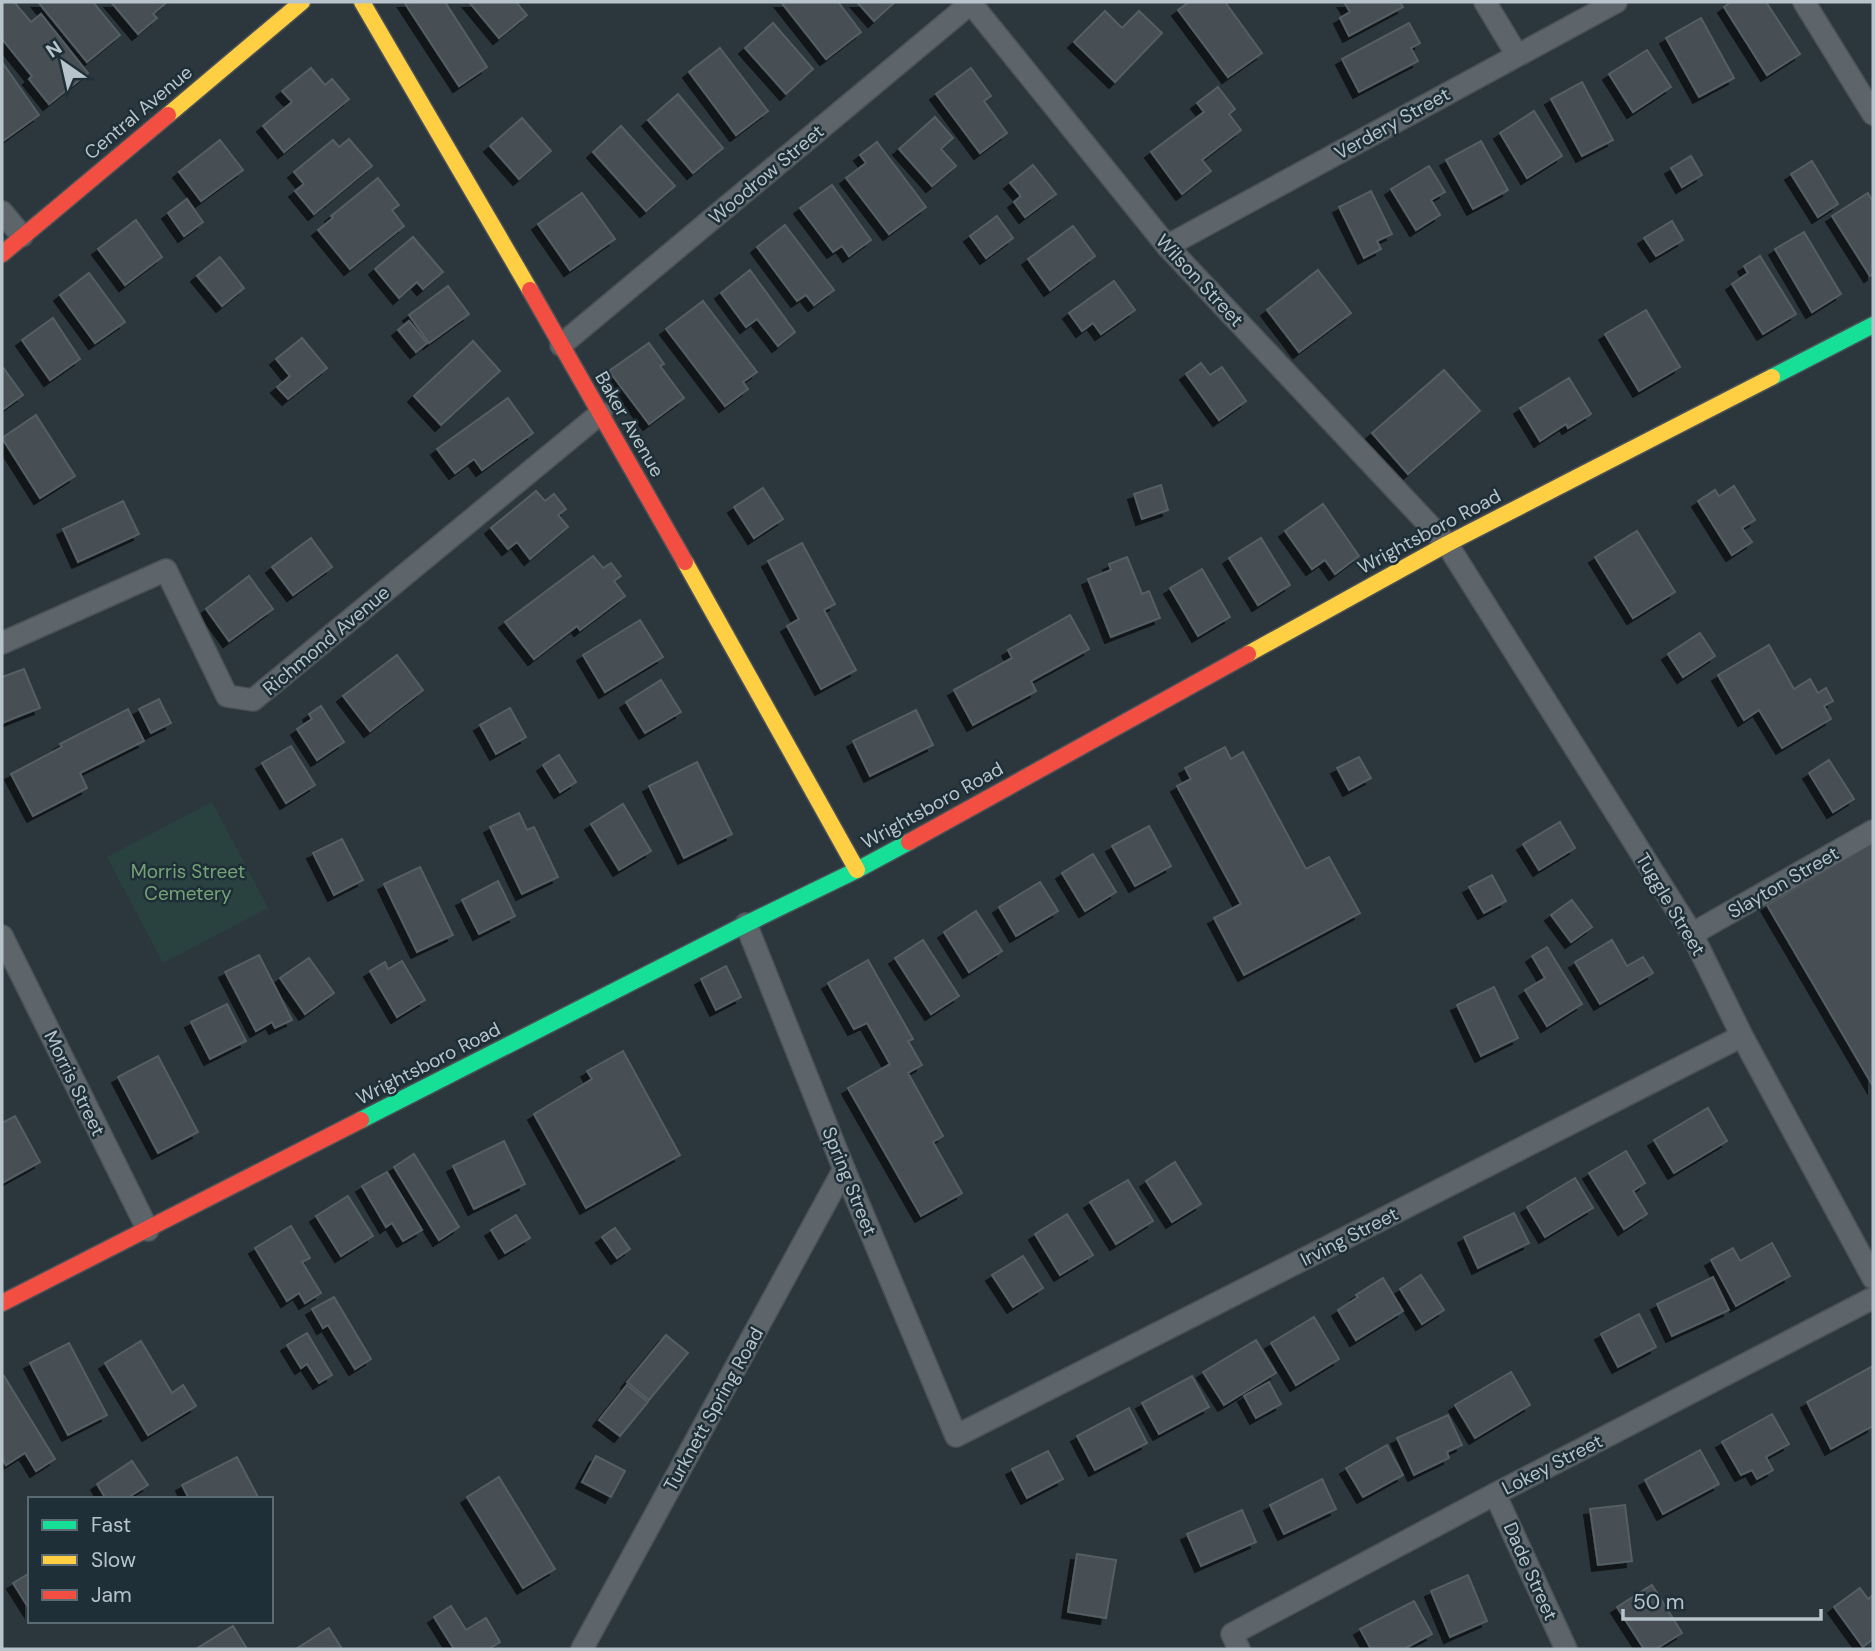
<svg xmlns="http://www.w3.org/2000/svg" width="1875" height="1651" viewBox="0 0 1875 1651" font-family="'DM Sans',sans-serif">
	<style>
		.green { fill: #294240 }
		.building { fill: #464f54; stroke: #545e64; stroke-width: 2; filter: url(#shadow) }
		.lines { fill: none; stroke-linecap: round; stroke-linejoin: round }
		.street-casing { stroke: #4b5257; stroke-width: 24 }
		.fast-casing { stroke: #4b5257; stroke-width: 19 }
		.slow-casing { stroke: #4b5257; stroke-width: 19 }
		.jam-casing { stroke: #4b5257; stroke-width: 19 }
		.street { stroke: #5d656a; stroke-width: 21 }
		.fast { stroke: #16e098; stroke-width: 16 }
		.slow { stroke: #ffcf43; stroke-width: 16 }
		.jam { stroke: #f24e42; stroke-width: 16 }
		.labels { text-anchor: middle; stroke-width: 5; stroke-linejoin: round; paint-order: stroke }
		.street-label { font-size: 19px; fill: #b7c4cc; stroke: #1f2f38 }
		.park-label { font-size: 19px; fill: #75a375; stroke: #1f2f38 }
	</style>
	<defs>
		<filter id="shadow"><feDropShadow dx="-6" dy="6" stdDeviation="0" flood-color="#0009"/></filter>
	</defs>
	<rect width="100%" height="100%" fill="#2c373d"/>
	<path class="green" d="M212 802 268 908 163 963 107 857Z"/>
	<g class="building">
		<path d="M2 2H14L31 22 41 14 88 73 49 104 29 79 32 76 2 39Z"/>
		<path d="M38 2H93L120 35 87 62Z"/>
		<path d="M111 2H167L153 14 157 18 138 34Z"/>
		<path d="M404 2H445L487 67 459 86Z"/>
		<path d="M469 2H516L527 15 499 38Z"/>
		<path d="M781 2H838L861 32 826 59Z"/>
		<path d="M857 2H895L874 21Z"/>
		<path d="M1189 2H1225L1262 53 1228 77 1178 10Z"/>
		<path d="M1344 2H1400L1403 7 1349 36 1340 18 1350 12Z"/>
		<path d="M1731 2H1766L1800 54 1767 75 1724 7Z"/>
		<path d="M1105 11 1122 28 1139 11 1162 33 1115 82 1074 42Z"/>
		<path d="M1701 18 1734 78 1699 97 1666 38Z"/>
		<path d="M773 23 813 69 786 94 745 48Z"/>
		<path d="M1409 23 1420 43 1411 48 1418 61 1359 92 1342 59Z"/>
		<path d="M720 48 768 111 736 135 689 72Z"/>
		<path d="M1647 50 1671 87 1633 112 1609 74Z"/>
		<path d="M2 62 39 115 3 141 2 140Z"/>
		<path d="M311 68 325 85 332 79 349 99 284 152 263 126 292 102 282 91Z"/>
		<path d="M971 68 991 96 984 101 1007 133 980 153 936 94Z"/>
		<path d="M1582 82 1613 140 1582 156 1551 99Z"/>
		<path d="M1218 87 1235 109 1229 114 1241 130 1202 160 1211 171 1182 194 1151 152 1204 112 1197 103Z"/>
		<path d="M678 94 723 148 693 173 648 120Z"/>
		<path d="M1534 111 1562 156 1527 178 1500 133Z"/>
		<path d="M935 117 953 138 941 149 956 166 932 186 899 149Z"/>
		<path d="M522 118 551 151 519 179 490 146Z"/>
		<path d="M621 126 675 186 646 211 593 152Z"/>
		<path d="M349 139 372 166 314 214 295 191 304 184 294 172 333 140 339 147Z"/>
		<path d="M220 140 243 170 201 201 179 172Z"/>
		<path d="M1481 141 1508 190 1473 209 1446 160Z"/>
		<path d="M877 142 926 207 889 234 846 178 866 163 860 155Z"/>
		<path d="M1691 156 1702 175 1682 187 1671 168Z"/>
		<path d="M1812 161 1838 204 1818 217 1791 174Z"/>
		<path d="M1033 165 1056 194 1025 217 1014 202 1021 196 1010 183Z"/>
		<path d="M1429 166 1445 192 1431 200 1440 215 1416 230 1391 189Z"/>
		<path d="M378 178 399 205 392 210 404 226 350 269 318 230 333 218 331 216Z"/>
		<path d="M832 185 871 240 849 256 842 246 833 252 800 208Z"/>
		<path d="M1371 191 1392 234 1377 241 1381 249 1364 258 1339 207Z"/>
		<path d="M582 193 615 239 570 270 538 224Z"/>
		<path d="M1868 193 1873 202V274L1870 276 1832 216Z"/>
		<path d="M187 199 203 222 184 236 168 213Z"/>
		<path d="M997 216 1013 238 986 258 970 236Z"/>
		<path d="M136 220 162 257 125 285 98 249Z"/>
		<path d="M1672 221 1683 240 1656 256 1644 238Z"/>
		<path d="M785 225 834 290 814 305 806 295 797 301 757 247Z"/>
		<path d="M1073 226 1095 256 1050 290 1028 259Z"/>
		<path d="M1804 232 1841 294 1812 312 1775 249Z"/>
		<path d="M413 237 443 272 423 289 417 282 399 298 375 269Z"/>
		<path d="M1760 256 1796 314 1763 334 1732 284 1748 273 1744 266Z"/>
		<path d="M220 257 244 288 222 306 197 276Z"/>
		<path d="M750 270 795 332 778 346 757 319 746 327 721 293Z"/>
		<path d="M1318 270 1351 313 1299 352 1267 310Z"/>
		<path d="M89 273 125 322 95 343 60 295Z"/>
		<path d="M1114 281 1135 310 1101 334 1093 323 1082 331 1069 313Z"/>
		<path d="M448 286 469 314 429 343 409 315Z"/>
		<path d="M703 301 757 372 743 382 748 389 725 406 666 329Z"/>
		<path d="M1646 310 1680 367 1639 391 1605 334Z"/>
		<path d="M53 318 80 359 50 380 22 340Z"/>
		<path d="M409 321 427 343 416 352 398 330Z"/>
		<path d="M302 338 327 368 288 399 277 387 290 376 276 359Z"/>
		<path d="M473 341 500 371 441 425 414 396Z"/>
		<path d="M649 343 664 364 660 366 684 398 649 424 609 371Z"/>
		<path d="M1201 363 1210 375 1222 367 1246 401 1219 420 1186 374Z"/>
		<path d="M2 366 23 395 2 410Z"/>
		<path d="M1444 370 1480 411 1408 474 1372 433Z"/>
		<path d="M1569 378 1591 414 1568 428 1566 424 1540 441 1520 408Z"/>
		<path d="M508 398 533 433 482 470 474 459 455 473 437 449Z"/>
		<path d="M36 415 75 476 40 498 2 438Z"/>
		<path d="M1161 485 1168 510 1142 519 1134 494Z"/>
		<path d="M1734 486 1755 520 1742 528 1752 542 1732 555 1698 501 1715 490 1719 496Z"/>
		<path d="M763 488 783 519 754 538 734 507Z"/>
		<path d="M536 491 545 501 554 494 566 509 558 515 568 527 530 559 517 542 508 549 491 528Z"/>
		<path d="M123 501 139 534 78 562 63 529Z"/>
		<path d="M1323 504 1359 556 1335 574 1325 560 1312 569 1285 531Z"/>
		<path d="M1637 531 1675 592 1633 618 1595 557Z"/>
		<path d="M311 538 332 567 293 595 272 567Z"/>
		<path d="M1261 538 1290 585 1258 605 1229 558Z"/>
		<path d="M802 543 835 604 824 610 856 670 821 689 787 626 799 619 768 561Z"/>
		<path d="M593 556 603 568 611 563 621 576 614 581 625 596 580 630 577 626 534 659 505 622Z"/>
		<path d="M1127 557 1142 594 1149 591 1160 618 1111 637 1088 579 1111 570 1109 564Z"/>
		<path d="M1202 569 1230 617 1198 636 1170 588Z"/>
		<path d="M249 576 273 609 229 641 206 609Z"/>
		<path d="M1070 615 1089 649 1031 681 1036 691 973 725 954 690 1012 658 1008 650Z"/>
		<path d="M640 620 663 657 605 692 583 655Z"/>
		<path d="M1700 633 1715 656 1683 677 1668 654Z"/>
		<path d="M1769 645 1794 689 1810 679 1818 693 1826 688 1833 701 1824 706 1831 719 1782 748 1759 710 1744 720 1718 675Z"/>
		<path d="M397 655 423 690 370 731 343 696Z"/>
		<path d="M24 669 40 708 2 723V677Z"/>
		<path d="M661 680 681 712 645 733 626 702Z"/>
		<path d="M159 699 171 723 151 733 139 709Z"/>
		<path d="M321 706 344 742 317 760 297 729 312 719 309 714Z"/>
		<path d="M510 708 526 737 496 754 480 725Z"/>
		<path d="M128 709 144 741 80 773 87 788 33 816 11 774 62 747 60 744Z"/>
		<path d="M916 710 933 745 870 776 853 741Z"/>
		<path d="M291 746 315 785 286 803 262 763Z"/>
		<path d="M1225 747 1231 759 1243 752 1306 869 1329 857 1360 913 1244 975 1214 918 1241 904 1177 786 1191 779 1185 768Z"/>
		<path d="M559 755 576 782 560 792 543 765Z"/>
		<path d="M1359 757 1371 778 1349 790 1337 768Z"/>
		<path d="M1829 760 1854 799 1833 812 1809 773Z"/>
		<path d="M697 762 732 834 684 858 649 786Z"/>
		<path d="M623 804 651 851 619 870 591 824Z"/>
		<path d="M519 813 527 830 534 827 558 877 522 894 490 827Z"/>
		<path d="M1560 822 1575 848 1539 870 1523 844Z"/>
		<path d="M1149 826 1171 866 1135 886 1112 846Z"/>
		<path d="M342 839 363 880 334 895 313 853Z"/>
		<path d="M1873 843V1086L1767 905Z"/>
		<path d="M1093 854 1116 892 1085 911 1062 873Z"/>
		<path d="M420 867 453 935 417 952 384 884Z"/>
		<path d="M1492 875 1506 901 1484 913 1469 887Z"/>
		<path d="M498 881 515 916 479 934 462 900Z"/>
		<path d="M1040 882 1058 911 1016 936 999 907Z"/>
		<path d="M1572 900 1592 927 1571 942 1551 915Z"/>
		<path d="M976 911 1002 951 969 972 944 932Z"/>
		<path d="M923 940 959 996 931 1014 895 958Z"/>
		<path d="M1612 940 1627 966 1643 957 1653 973 1600 1004 1575 962Z"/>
		<path d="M1547 947 1582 1004 1547 1026 1525 990 1545 978 1532 956Z"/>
		<path d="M259 955 292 1020 275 1028 272 1022 256 1031 225 972Z"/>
		<path d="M309 958 334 993 305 1014 280 978Z"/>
		<path d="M868 960 913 1039 908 1041 922 1065 908 1073 943 1136 933 1142 962 1193 921 1216 848 1088 890 1064 867 1023 854 1029 828 983Z"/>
		<path d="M402 961 425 1000 397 1017 370 971 385 962 388 969Z"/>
		<path d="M726 966 741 997 716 1010 701 979Z"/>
		<path d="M1494 987 1518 1038 1481 1056 1457 1005Z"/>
		<path d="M227 1004 246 1041 210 1059 191 1022Z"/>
		<path d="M623 1051 680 1155 586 1208 534 1114 592 1079 587 1071Z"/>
		<path d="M158 1056 198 1132 158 1153 118 1077Z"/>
		<path d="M1708 1108 1727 1141 1674 1173 1654 1140Z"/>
		<path d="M15 1116 40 1162 2 1183V1123Z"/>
		<path d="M504 1141 525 1184 474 1209 453 1166Z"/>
		<path d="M1626 1151 1645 1183 1633 1191 1647 1214 1624 1229 1589 1173Z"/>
		<path d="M414 1154 459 1227 439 1240 394 1167Z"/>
		<path d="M1175 1162 1201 1204 1172 1222 1146 1181Z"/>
		<path d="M387 1172 422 1230 403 1241 392 1223 386 1227 362 1186Z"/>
		<path d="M1575 1178 1593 1208 1545 1237 1527 1207Z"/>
		<path d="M1128 1180 1153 1221 1116 1244 1090 1202Z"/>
		<path d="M348 1196 373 1236 341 1256 316 1216Z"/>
		<path d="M1514 1213 1529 1243 1478 1268 1464 1237Z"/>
		<path d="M1067 1214 1093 1255 1060 1275 1035 1234Z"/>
		<path d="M516 1215 530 1238 505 1253 491 1230Z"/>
		<path d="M291 1226 310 1258 302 1262 321 1293 305 1303 299 1293 287 1301 255 1248Z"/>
		<path d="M615 1228 630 1249 617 1258 602 1237Z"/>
		<path d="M1772 1243 1790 1276 1736 1306 1711 1260 1733 1248 1740 1261Z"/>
		<path d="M1023 1256 1043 1288 1013 1307 992 1275Z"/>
		<path d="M1421 1275 1444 1310 1422 1324 1400 1289Z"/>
		<path d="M1713 1277 1729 1310 1672 1336 1657 1304Z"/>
		<path d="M1383 1278 1403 1311 1356 1340 1338 1310 1358 1297 1356 1295Z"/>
		<path d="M334 1297 371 1359 355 1369 328 1325 323 1328 312 1309Z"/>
		<path d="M1639 1314 1656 1347 1618 1367 1601 1334Z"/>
		<path d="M1314 1317 1339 1359 1296 1385 1271 1343Z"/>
		<path d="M307 1333 332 1375 319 1383 307 1364 301 1368 287 1345Z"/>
		<path d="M666 1335 688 1353 649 1400 627 1382Z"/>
		<path d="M1256 1340 1276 1373 1224 1405 1203 1372Z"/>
		<path d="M141 1341 172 1393 183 1385 196 1406 148 1435 105 1363Z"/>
		<path d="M69 1343 107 1415 68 1435 30 1363Z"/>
		<path d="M1873 1366V1426L1831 1449 1807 1402Z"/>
		<path d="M1511 1372 1530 1405 1475 1438 1455 1405Z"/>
		<path d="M4 1376 55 1459 36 1471 25 1453 6 1465 2 1458V1378Z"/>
		<path d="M1192 1376 1209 1407 1159 1434 1142 1403Z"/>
		<path d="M1269 1382 1281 1404 1256 1418 1244 1396Z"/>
		<path d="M627 1385 648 1402 620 1436 599 1420Z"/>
		<path d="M1129 1408 1147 1443 1095 1470 1077 1436Z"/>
		<path d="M1772 1414 1789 1444 1766 1457 1773 1470 1757 1479 1752 1470 1741 1475 1722 1442Z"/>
		<path d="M1448 1415 1462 1445 1447 1452 1449 1458 1414 1475 1397 1438Z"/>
		<path d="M1387 1445 1403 1475 1363 1497 1346 1468Z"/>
		<path d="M1700 1450 1719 1484 1663 1514 1645 1480Z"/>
		<path d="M1048 1451 1063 1479 1027 1498 1012 1469Z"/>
		<path d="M596 1456 625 1471 611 1497 582 1482Z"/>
		<path d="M237 1457 259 1499H189L182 1485Z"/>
		<path d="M132 1461 148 1485 129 1497 130 1499H106L97 1484Z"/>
		<path d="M499 1477 555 1569 523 1588 467 1497Z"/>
		<path d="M1322 1479 1336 1509 1284 1534 1270 1505Z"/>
		<path d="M1625 1505 1632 1561 1598 1565 1590 1509Z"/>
		<path d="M1242 1510 1256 1542 1201 1566 1187 1534Z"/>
		<path d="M1077 1554 1116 1560 1106 1618 1068 1612Z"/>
		<path d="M30 1573V1610L13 1583Z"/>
		<path d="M1468 1575 1487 1621 1450 1637 1431 1591Z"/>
		<path d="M1652 1585 1682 1633 1656 1649H1644L1617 1607Z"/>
		<path d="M1860 1588 1868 1599 1873 1595V1639L1863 1647 1834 1607Z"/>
		<path d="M1414 1601 1432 1634 1404 1649H1371L1360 1629Z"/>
		<path d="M451 1606 466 1630 486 1618 500 1642 489 1649H454L434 1617Z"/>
		<path d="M233 1626 247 1649H196Z"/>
		<path d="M329 1628 342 1649H296Z"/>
	</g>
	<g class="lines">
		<defs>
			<g id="street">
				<path d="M970 2 1167 246 1447 544 1692 934 1742 1036 1873 1278"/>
				<path d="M1485 2 1517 55"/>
				<path d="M1804 2 1873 114"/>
				<path d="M2 212 22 236"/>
				<path d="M1167 246 1616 2"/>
				<path d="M561 345 971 3"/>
				<path d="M2 643 166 570 227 696 253 700 601 413"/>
				<path d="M746 924 844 1169 956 1436 1742 1036"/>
				<path d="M1692 934 1873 831"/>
				<path d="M2 936 148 1230"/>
				<path d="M1495 1494 1566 1649"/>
				<path d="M582 1649 844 1169"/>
				<path d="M1239 1649 1232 1634 1495 1494 1873 1298"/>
			</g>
			<g id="fast">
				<path d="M1772 377 1873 325"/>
				<path d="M361 1120 746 924 857 870 909 842"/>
			</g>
			<g id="slow">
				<path d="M362 2 530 290"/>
				<path d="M168 115 302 2"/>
				<path d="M685 562 857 870"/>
				<path d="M1248 654 1447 544 1772 377"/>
			</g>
			<g id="jam">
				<path d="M2 254 168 115"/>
				<path d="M530 290 685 562"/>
				<path d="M909 842 1248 654"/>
				<path d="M2 1303 361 1120"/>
			</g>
		</defs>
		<use href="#street" class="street-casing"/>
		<use href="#fast" class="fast-casing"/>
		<use href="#slow" class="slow-casing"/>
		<use href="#jam" class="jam-casing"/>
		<use href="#street" class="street"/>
		<use href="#fast" class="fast"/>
		<use href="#slow" class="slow"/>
		<use href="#jam" class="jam"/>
	</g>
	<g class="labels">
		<g class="street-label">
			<text transform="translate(138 112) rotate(-40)" y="7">Central Avenue</text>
			<text transform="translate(1392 123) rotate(-29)" y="7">Verdery Street</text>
			<text transform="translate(766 174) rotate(-40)" y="7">Woodrow Street</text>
			<text transform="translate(1200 280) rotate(47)" y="7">Wilson Street</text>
			<text transform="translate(630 424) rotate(60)" y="7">Baker Avenue</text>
			<text transform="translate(1429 531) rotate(-28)" y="7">Wrightsboro Road</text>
			<text transform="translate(326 640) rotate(-40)" y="7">Richmond Avenue</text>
			<text transform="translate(932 805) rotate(-29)" y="7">Wrightsboro Road</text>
			<text transform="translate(1783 882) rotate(-30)" y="7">Slayton Street</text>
			<text transform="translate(1671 904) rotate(59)" y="7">Tuggle Street</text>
			<text transform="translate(428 1063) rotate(-27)" y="7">Wrightsboro Road</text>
			<text transform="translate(75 1083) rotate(64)" y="7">Morris Street</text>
			<text transform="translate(850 1181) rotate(68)" y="7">Spring Street</text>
			<text transform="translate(1349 1236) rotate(-27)" y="7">Irving Street</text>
			<text transform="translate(713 1409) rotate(-61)" y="7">Turknett Spring Road</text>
			<text transform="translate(1552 1464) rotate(-27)" y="7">Lokey Street</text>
			<text transform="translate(1531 1571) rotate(66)" y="7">Dade Street</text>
		</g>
		<g class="park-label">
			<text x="188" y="878">Morris Street<tspan x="188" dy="22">Cemetery</tspan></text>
		</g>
	</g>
	<rect width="1875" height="1651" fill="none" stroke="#b7c4cc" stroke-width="7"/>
	<rect x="28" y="1497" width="245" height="126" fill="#1f2f38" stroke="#5c6b73" stroke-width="2"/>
	<rect x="42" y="1520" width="35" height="10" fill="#16e098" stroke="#5c6b73" stroke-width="2"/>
	<text x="91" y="1532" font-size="21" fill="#b7c4cc">Fast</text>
	<rect x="42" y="1555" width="35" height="10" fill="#ffcf43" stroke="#5c6b73" stroke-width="2"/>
	<text x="91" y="1567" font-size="21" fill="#b7c4cc">Slow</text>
	<rect x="42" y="1590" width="35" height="10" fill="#f24e42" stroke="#5c6b73" stroke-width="2"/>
	<text x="91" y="1602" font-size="21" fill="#b7c4cc">Jam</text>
	<g transform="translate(63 63) rotate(326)" stroke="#1f2f38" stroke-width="5" paint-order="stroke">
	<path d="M0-5L12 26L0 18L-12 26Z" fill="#b7c4cc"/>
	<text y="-10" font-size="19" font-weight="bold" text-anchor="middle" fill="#b7c4cc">N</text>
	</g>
	<path d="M1623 1609v10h198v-10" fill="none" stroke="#b7c4cc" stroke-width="3.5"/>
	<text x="1633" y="1609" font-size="21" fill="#b7c4cc" stroke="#1f2f38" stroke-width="5" paint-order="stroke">50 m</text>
</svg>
